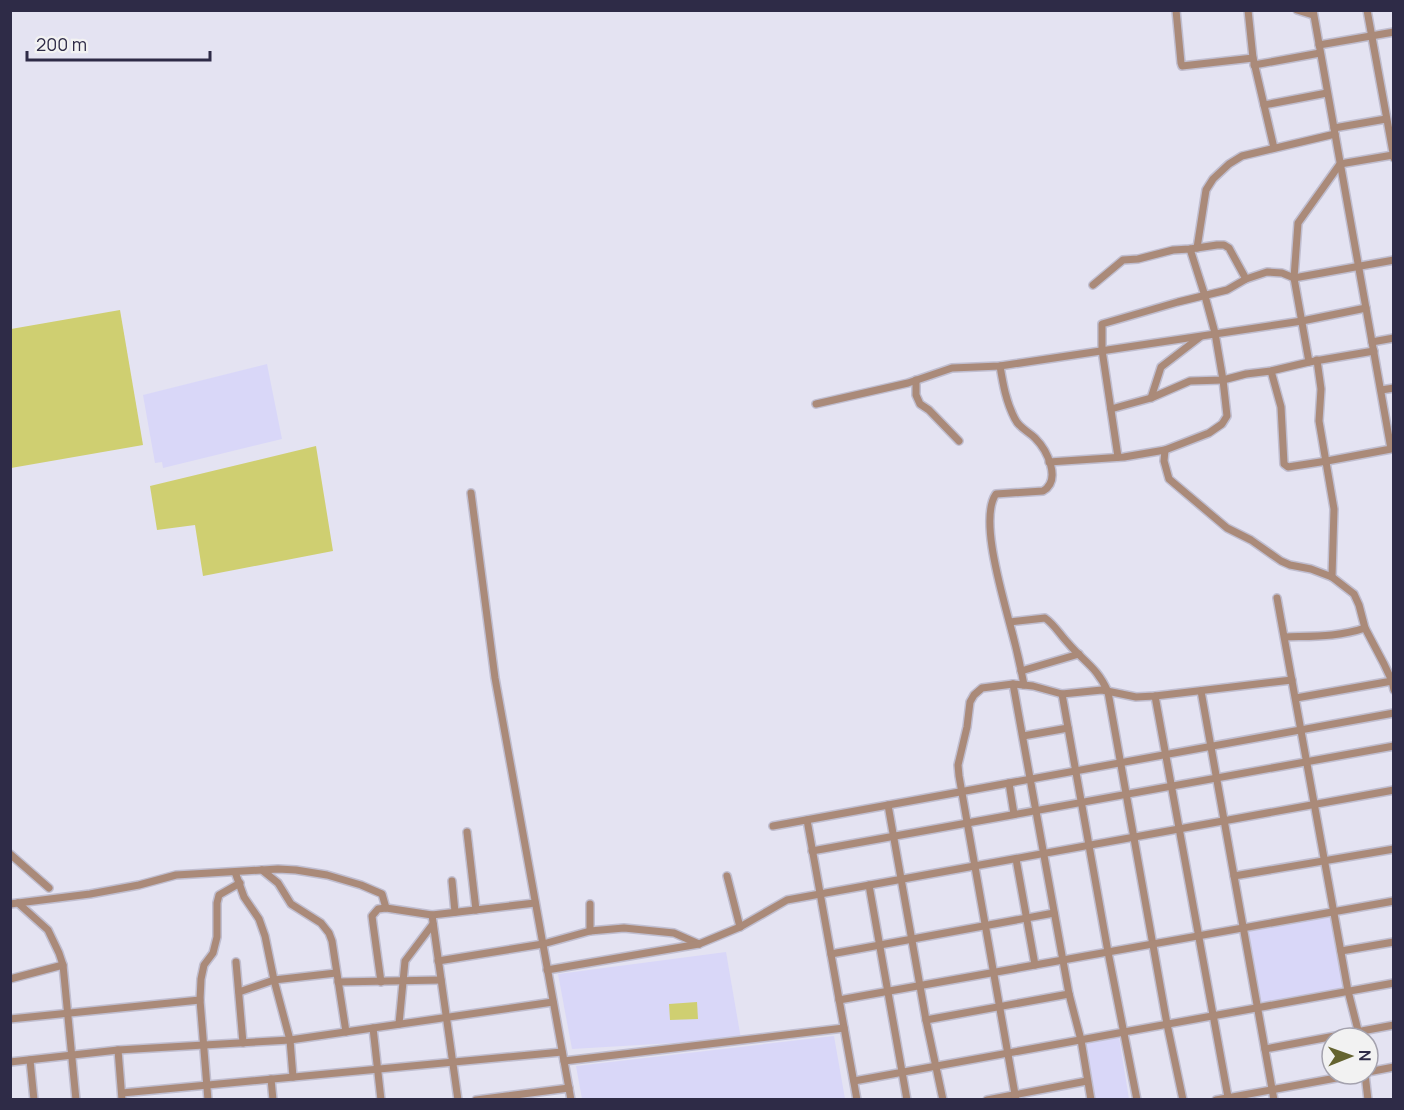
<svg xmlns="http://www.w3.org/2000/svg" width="1404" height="1110" viewBox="0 0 1404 1110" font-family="Manrope,sans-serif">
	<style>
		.built { fill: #d9d7f8 }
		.green { fill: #cfcf71 }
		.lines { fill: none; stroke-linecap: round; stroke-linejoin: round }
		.minor-casing { stroke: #c0bed0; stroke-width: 10 }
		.minor { stroke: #aa8a79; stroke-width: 7 }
	</style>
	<rect width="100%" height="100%" fill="#e4e3f2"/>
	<g class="built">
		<path d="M267 364 282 439 163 468 162 462 155 463 143 395Z"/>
		<path d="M1331 915 1344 988 1260 1004 1247 930Z"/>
		<path d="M726 952 741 1039 572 1049 558 974Z"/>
		<path d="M834 1036 845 1099H582L576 1066Z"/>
		<path d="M1119 1037 1129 1099H1095L1085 1043Z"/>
	</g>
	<g class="green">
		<path d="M120 310 143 445 11 468V329Z"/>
		<path d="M316 446 333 551 203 576 195 525 157 530 150 486Z"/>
		<path d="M697 1002 698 1019 670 1020 669 1004Z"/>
	</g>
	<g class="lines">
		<defs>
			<g id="minor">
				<path d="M1176 10 1181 63 1182 66 1253 58"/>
				<path d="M1248 10 1253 58 1274 148"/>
				<path d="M1297 10 1313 15"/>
				<path d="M1367 10 1394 158"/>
				<path d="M1319 45 1394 32"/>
				<path d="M1254 65 1320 53"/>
				<path d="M1264 105 1327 93"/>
				<path d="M1334 128 1386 119"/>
				<path d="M1197 248 1206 190 1213 179 1229 164 1242 156 1335 134"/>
				<path d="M1093 285 1123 260 1138 259 1173 250 1190 249 1217 245H1224L1229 248 1246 279"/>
				<path d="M1372 342 1394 338"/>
				<path d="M1317 360 1321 389 1319 421 1334 509 1332 577"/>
				<path d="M1309 362 1294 278 1298 223 1340 164 1393 155"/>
				<path d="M1000 366C1003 384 1006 402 1015 419 1019 428 1028 431 1035 438 1047 450 1062 480 1043 491L996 494C979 518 1002 593 1009 621 1015 642 1020 663 1024 685"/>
				<path d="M1271 371 1281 407 1284 464 1288 467 1327 461 1391 449 1313 10"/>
				<path d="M916 380V395L920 404 929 410 959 441"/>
				<path d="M1381 390 1394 388"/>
				<path d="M1151 398 1161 367 1200 337"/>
				<path d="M816 404 908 383 952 368 1000 366 1302 321 1366 308"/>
				<path d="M1111 409 1151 398 1190 381 1223 380 1246 374 1271 371 1309 362 1374 351"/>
				<path d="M1165 450 1164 461 1169 479 1227 528 1251 540 1281 561 1290 565 1311 569 1332 577 1354 594 1359 605 1365 628 1384 664 1392 681 1394 690"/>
				<path d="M1118 457 1102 350V324L1178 302 1227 290 1246 279 1267 272 1282 273 1294 278 1394 260"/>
				<path d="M1049 462 1124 457 1165 450 1209 433 1222 424 1227 416 1223 380 1215 333 1205 296 1190 249"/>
				<path d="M471 493 495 678 571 1100"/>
				<path d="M1277 598 1348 991 1360 1038"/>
				<path d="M1010 622 1045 618C1055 625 1060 635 1068 643 1084 662 1097 667 1108 692L1167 1024 1183 1100"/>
				<path d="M1285 637C1312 636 1339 637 1365 628"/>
				<path d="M1021 671 1079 654"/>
				<path d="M1013 684 1069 994 1081 1040 1091 1100"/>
				<path d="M1201 691 1274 1100"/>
				<path d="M1062 694 1108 952 1137 1100"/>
				<path d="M1155 696 1228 1097"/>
				<path d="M1296 698 1392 681"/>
				<path d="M1023 736 1068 728"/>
				<path d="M1009 783 1014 814"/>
				<path d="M888 805 926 1020 943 1100"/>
				<path d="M807 820 857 1100"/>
				<path d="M773 826 1394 713"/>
				<path d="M467 832 476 910"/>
				<path d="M812 851 1394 746"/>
				<path d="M10 854 49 888"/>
				<path d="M1016 859 1035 965"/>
				<path d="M262 870 278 883 291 904 321 923 329 933 332 941 346 1032"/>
				<path d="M235 872 244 897 259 919 265 936 274 980 290 1040 293 1077"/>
				<path d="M727 876 740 927"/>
				<path d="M1234 876 1394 849"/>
				<path d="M452 881 455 912"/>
				<path d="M869 885 907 1100"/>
				<path d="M18 903 48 930 59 953 63 965 76 1100"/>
				<path d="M10 904 90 894 139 885 176 875 278 869 296 870 327 875 361 885 382 894 386 908"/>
				<path d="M432 915 458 1100"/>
				<path d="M590 931V904"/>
				<path d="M1341 951 1394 942"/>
				<path d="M831 954 1054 913"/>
				<path d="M438 961 543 944 590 931 624 928 674 933 699 944"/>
				<path d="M236 962 243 1043"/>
				<path d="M547 970 699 944 740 927 787 900 1394 790"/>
				<path d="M10 979 63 965"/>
				<path d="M338 982 441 980"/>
				<path d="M381 982 373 924 372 916 378 909 386 908 432 915 535 903"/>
				<path d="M239 992 274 980 336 973"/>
				<path d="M839 1000 1394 901"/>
				<path d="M10 1019 200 1000"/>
				<path d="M926 1020 1069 994"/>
				<path d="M399 1024 405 961 433 924"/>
				<path d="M373 1028 381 1100"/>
				<path d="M1265 1049 1394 1025"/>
				<path d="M118 1050 122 1100"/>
				<path d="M30 1060 34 1100"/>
				<path d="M564 1061 844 1028"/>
				<path d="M10 1062 118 1050 290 1040 553 1002"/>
				<path d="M1368 1072 1394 1067"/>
				<path d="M1365 1074 1368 1100"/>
				<path d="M271 1079 273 1100"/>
				<path d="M854 1081 1394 983"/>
				<path d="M122 1093 562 1052"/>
				<path d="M208 1100 200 1000 201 979 204 965 213 953 217 937V903L219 895 240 883"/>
				<path d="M476 1100 569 1088"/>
				<path d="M987 1100 1087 1081"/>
				<path d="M1016 1100 959 776 958 765 967 727 970 702 974 695 982 688 1013 684 1033 686 1062 694 1102 690 1136 697 1155 696 1292 680"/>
				<path d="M1216 1100 1358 1074"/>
			</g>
		</defs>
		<use href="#minor" class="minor-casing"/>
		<use href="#minor" class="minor"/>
	</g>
	<rect width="1404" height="1110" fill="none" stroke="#2e2b47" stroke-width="24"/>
	<g transform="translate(1350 1056) rotate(89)"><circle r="28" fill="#f2f2f2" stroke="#a4a2ae" stroke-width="1.5"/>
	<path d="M0-4.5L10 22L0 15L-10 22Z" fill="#646330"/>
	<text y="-9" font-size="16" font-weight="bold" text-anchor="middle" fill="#2e2b47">N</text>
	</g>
	<path d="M27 51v9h183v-9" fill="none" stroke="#2e2b47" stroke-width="3"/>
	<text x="36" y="51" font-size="18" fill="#2e2b47" stroke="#f2f2f2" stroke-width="4.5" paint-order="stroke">200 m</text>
</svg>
